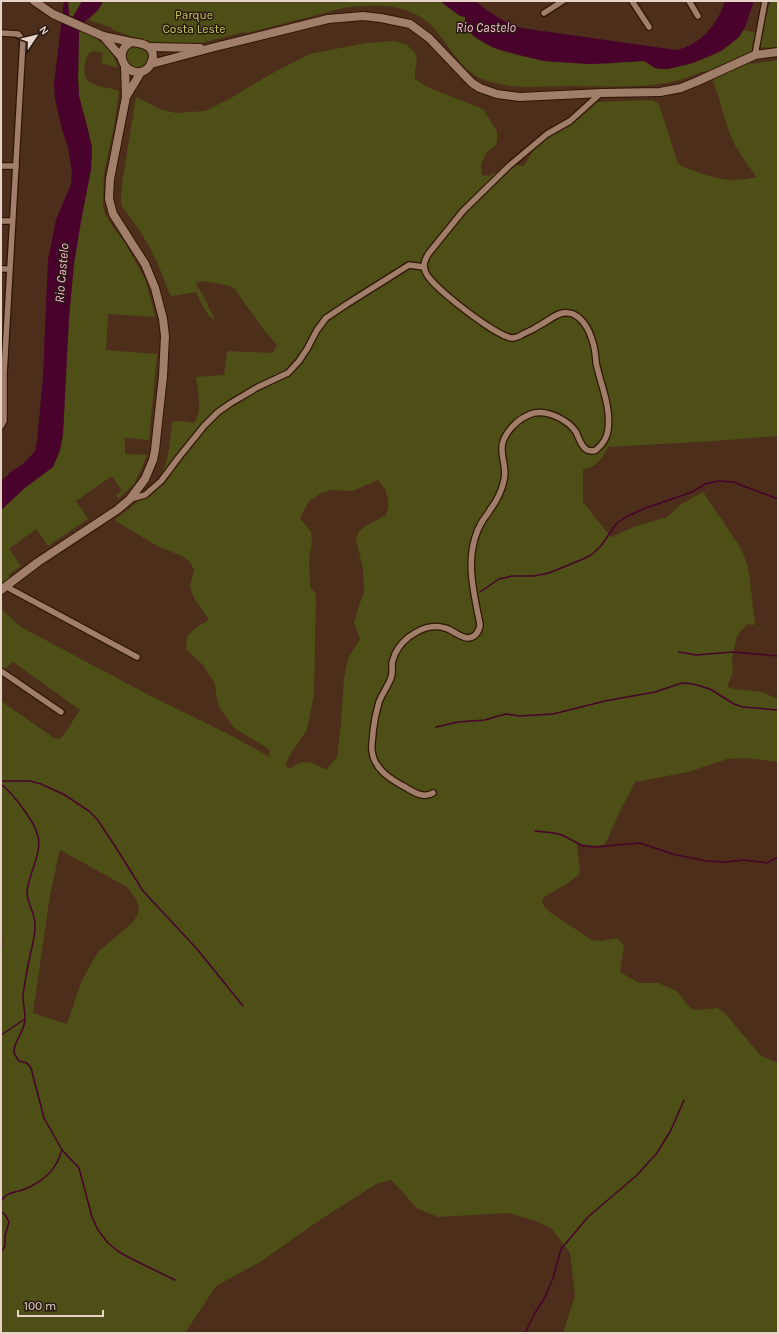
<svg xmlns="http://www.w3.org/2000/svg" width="779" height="1334" viewBox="0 0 779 1334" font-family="Karla,sans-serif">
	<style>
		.green { fill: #4d4f16; fill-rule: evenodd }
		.water { fill: #48022c }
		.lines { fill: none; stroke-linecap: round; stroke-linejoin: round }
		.stream { stroke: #48022c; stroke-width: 1.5 }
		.street-casing { stroke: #301504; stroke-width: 8 }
		.secondary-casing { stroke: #301504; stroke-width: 10 }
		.street { stroke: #a17e6a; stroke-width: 5.5 }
		.secondary { stroke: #a17e6a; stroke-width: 8 }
		.labels { text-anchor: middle; stroke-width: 3; stroke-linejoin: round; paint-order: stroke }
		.park-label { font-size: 12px; fill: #c6ca59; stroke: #281a12 }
		.water-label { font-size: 13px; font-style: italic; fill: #fbbad6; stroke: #281a12 }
	</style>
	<rect width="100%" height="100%" fill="#4c2e1b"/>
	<g class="green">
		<path d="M68 1H82L73 17 69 15Z"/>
		<path d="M103 1H440L460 16 465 17C466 21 465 26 467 29 485 57 568 65 599 64 610 64 622 62 633 62 636 61 641 60 645 61 649 62 651 66 655 68 660 70 665 69 670 68 696 64 728 53 743 30L757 33 751 64 778 60V436L715 441 608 447C601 461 598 465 583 470V502L611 537 636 526 667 517 680 505 703 492 739 545 745 558 749 572 755 625 747 624 737 636 732 658 733 672 727 687 735 689 762 692 778 699V762L745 758 727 759 688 772 641 781H636L622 807 605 844 601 846 577 844 580 874 568 883 544 897 542 901 544 906 551 913 592 940 601 941 617 938 624 945 620 972 639 983H658L677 991 690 1008 697 1010 717 1008 724 1012 760 1055 778 1063V1333H563L575 1296 570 1253 551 1228 533 1220 508 1213 438 1217 416 1208 400 1189 391 1180 376 1184 320 1220 260 1262 216 1286 185 1333H1V951L3 945 1 925V701L54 738 59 739 63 736 80 710 13 662 1 672V609L21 627 147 694 230 735 270 757 269 749 234 728 220 708 217 700 215 684 202 664 186 649 187 636 197 627 209 620 194 598 190 587 194 569 189 561 182 556 157 546 114 520C132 507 153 491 163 470 170 456 170 437 172 422L180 421 194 423C203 410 198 392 196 377L224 375 227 351 273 353 277 345 264 330 233 287 222 284 201 281 196 284 208 304V306L215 320C206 316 200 300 196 292L173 296 170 295 160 269 150 248 140 231 121 205V196L123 177 136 97 160 109 176 113 205 111 231 98 269 75 310 54 366 43 393 41 406 44 415 53 417 59 415 71V79L427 87 483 109 497 131V141L495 146 487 152 481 165 482 175 489 176C504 169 507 163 524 166L540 139 556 129 591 102 653 100 659 104 677 161C680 167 686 168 692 170 715 179 733 183 756 177 749 165 738 153 733 141 723 119 720 94 709 73L704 71C692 76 679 81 666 83 634 88 601 86 569 86 550 86 530 88 511 86 504 85 481 80 476 76 459 65 450 48 438 33 415 3 378 3 343 8L247 33 245 32 193 45 152 43 112 30 113 28 88 20 99 10ZM378 480C387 488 391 504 386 515L366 526 359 531 356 539 363 569 364 589 363 596 359 605 354 623 360 639 348 658 344 679 341 724 337 757 326 770C317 765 308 759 297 764 294 766 292 768 288 769L286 764 291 753 307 730 314 694 316 594 310 587 309 559 312 542 311 532 300 518 309 501 322 493 331 490 353 491ZM60 850 127 887 136 899 139 908 138 914 133 922 98 952 82 980 67 1024 33 1013 50 895Z"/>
		<path d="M771 1H778V48L755 47Z"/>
		<path d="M81 30C99 39 113 48 118 68L101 63 103 53 93 51C88 53 86 58 85 64 80 89 103 85 119 91L114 127 104 173 103 201 104 212 113 227 125 243 145 279 153 307 155 317 108 314 106 350 157 354 149 440 125 438V454L147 455 142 468 134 484 118 499 116 495 122 491 112 476 76 501 88 519 48 546 36 529 9 549 21 566 9 574V583L1 590V510L26 487 53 467 60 450 63 434 69 317 74 263 81 221 91 169 92 147 79 96 78 79 79 32Z"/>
		<path d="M131 47H138L147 49 150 59 144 67 136 68 128 64C125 57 124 53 131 47Z"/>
	</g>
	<g class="water">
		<path d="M64 1H68L69 15 73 17 82 1H103C99 14 81 20 79 32L78 79 79 96 87 126 92 147 91 169 81 221 74 263 69 317 63 434 60 450 53 467 26 487 1 510V481L12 471 23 464 29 458 35 451 37 442 43 377 48 260 56 220 71 184 72 173 68 147 62 129 55 99 54 84Z"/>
		<path d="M440 1H476L486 10 509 24 521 28 676 50C701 45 718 24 725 1H754L745 27 739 37 733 42 721 51 709 56 693 63 668 69H661L655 68 644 61 591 64 543 61 512 53 494 48 475 37 466 27 465 17 460 16Z"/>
	</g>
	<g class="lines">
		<g class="stream">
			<path d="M480 592 499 579 512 576H534L549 573 583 559 591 555 600 547 617 523 626 517 643 509 692 492 705 484 718 481 733 482 778 499"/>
			<path d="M679 652 696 655 733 652 778 656"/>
			<path d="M436 727 458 722 485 720 498 716 506 714 519 716 553 714 605 701 655 692 682 683 693 684 710 689 734 704 743 707 778 710"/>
			<path d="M1 781H30L41 784 63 794 89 811 97 819 115 846 143 891 197 949 243 1006"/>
			<path d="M1 784C13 794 34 820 38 836 39 840 39 846 38 851 36 864 28 878 27 892 27 904 36 914 35 927 35 936 32 947 30 956 27 969 25 982 23 995 23 1003 25 1011 25 1019 25 1032 13 1041 14 1053L19 1061 27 1063 31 1068 44 1118 62 1150 79 1168 92 1217 98 1230 108 1243 119 1252 134 1260 175 1280"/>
			<path d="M535 831 554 833 562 835 583 846 595 847 640 843 676 855 707 861 726 862 744 860 767 863 778 857"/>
			<path d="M1 1035 25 1019"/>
			<path d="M1 1201C6 1193 11 1193 19 1191 33 1187 49 1177 56 1164 59 1160 60 1154 62 1150"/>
			<path d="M1 1211 6 1216 9 1222 5 1236V1246L1 1252"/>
			<path d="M525 1333 535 1313 545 1297 553 1278 561 1249 588 1217 637 1175 657 1153 671 1130 684 1100"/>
		</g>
		<defs>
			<g id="street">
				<path d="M632 1 649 27"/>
				<path d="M689 1 698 16"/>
				<path d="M544 13 563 1"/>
				<path d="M1 33 18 34 23 40 4 374V421L1 426"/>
				<path d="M755 55 765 1"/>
				<path d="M1 166H16"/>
				<path d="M1 221H12"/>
				<path d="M1 269H9"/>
				<path d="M130 499 145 495 161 481 179 457 204 426 218 412 231 403 258 387 288 373 299 361 307 349 317 330 326 318 347 304 409 265 424 267"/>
				<path d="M5 586 137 657"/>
				<path d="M1 671 61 712"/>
				<path d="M433 793C424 799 413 792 405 787 390 779 374 769 372 751 371 745 373 738 373 732 374 722 376 712 379 702 382 694 388 686 391 678 393 673 392 668 392 663 393 660 394 657 395 654 403 637 426 622 445 628 453 630 459 637 467 638 475 638 480 631 480 624 473 590 463 552 483 520 485 517 488 514 490 510 496 502 502 490 504 480 507 470 502 460 502 450 501 434 519 417 534 413 548 410 568 420 576 432 579 438 581 447 587 450 590 451 594 451 596 450 602 445 607 438 608 430 611 408 602 388 597 367 595 360 596 351 593 343 590 332 584 319 573 314 561 309 551 319 542 324 536 328 530 331 523 334 520 336 516 338 512 338 497 337 432 287 426 273 422 265 425 259 429 253L463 211 509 166 547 134 570 121 601 93"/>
			</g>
			<g id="secondary">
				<path d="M34 1 53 14 103 36 131 42"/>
				<path d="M103 36 122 58"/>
				<path d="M131 42C141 43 154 45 153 58 152 61 151 64 149 67 133 84 108 55 131 42Z"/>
				<path d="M150 47 200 48"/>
				<path d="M151 64 211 48 328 19 363 16 381 18 410 24 429 38 472 83 480 88 497 94 520 97 602 93 660 92 681 88 698 81 755 55 778 52"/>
				<path d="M126 97 141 72"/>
				<path d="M1 590 38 562 117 510 130 499 145 479 153 460 155 450 163 376 165 336 163 319 155 288 145 264 113 214 109 199 110 179 126 97 125 66"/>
			</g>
		</defs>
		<use href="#street" class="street-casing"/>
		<use href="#secondary" class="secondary-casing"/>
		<use href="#street" class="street"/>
		<use href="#secondary" class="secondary"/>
	</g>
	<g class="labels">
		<g class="park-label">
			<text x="194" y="19">Parque<tspan x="194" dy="14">Costa Leste</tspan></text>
		</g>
		<g class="water-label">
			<text x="486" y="32">Rio Castelo</text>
			<text transform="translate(61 273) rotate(-85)" y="5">Rio Castelo</text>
		</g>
	</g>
	<rect width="779" height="1334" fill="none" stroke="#e7d3c8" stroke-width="4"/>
	<g transform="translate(36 36) rotate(55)" stroke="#281a12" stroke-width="3" paint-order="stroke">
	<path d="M0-3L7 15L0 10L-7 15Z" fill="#e7d3c8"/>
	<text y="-6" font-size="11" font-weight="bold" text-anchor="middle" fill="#e7d3c8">N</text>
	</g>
	<path d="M18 1310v6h85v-6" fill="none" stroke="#e7d3c8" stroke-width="2"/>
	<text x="24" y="1310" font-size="12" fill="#e7d3c8" stroke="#281a12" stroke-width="3" paint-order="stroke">100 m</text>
</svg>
